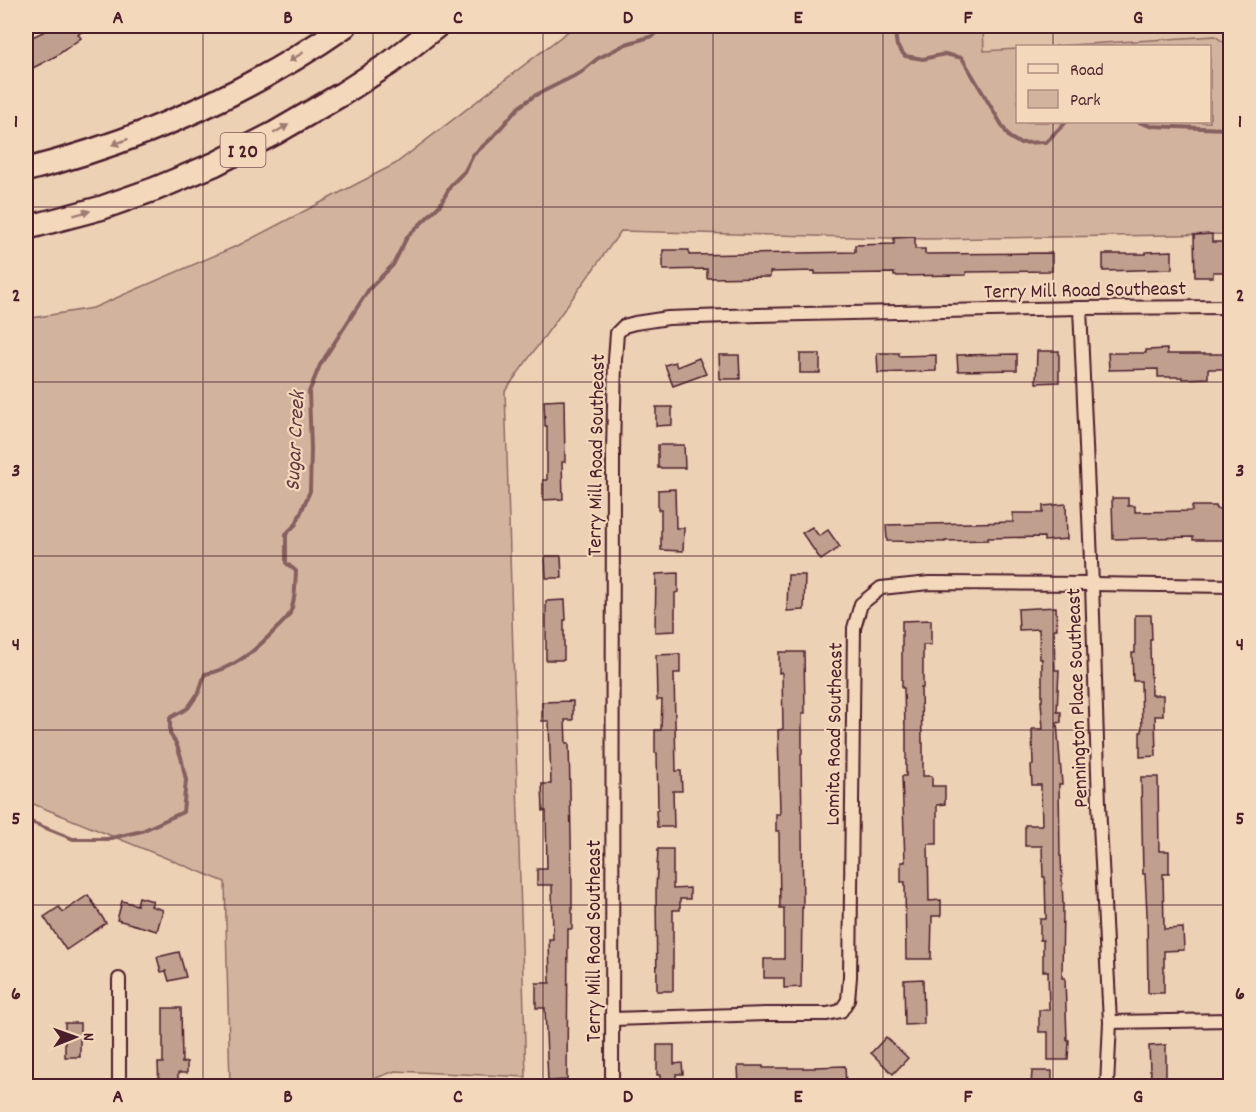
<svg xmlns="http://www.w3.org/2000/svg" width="1256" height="1112" viewBox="0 0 1256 1112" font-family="Dekko,sans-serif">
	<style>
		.built { fill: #e0c2a9 }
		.green { fill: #d2b49e; stroke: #8e6a64; stroke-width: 1.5 }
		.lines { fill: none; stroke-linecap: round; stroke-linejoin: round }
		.stream { stroke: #86605f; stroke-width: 4 }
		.building { fill: #c09f8e; stroke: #4a1f2b; stroke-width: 1.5 }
		.minor-casing { stroke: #4a1f2b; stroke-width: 16 }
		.motorway-casing { stroke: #4a1f2b; stroke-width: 27 }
		.minor { stroke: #f4d8bb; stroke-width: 12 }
		.motorway { stroke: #f4d8bb; stroke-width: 22 }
		.oneway { fill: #9f7c73 }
		.grid { fill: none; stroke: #4a1f2b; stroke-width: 1.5; stroke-opacity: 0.55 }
		.labels { text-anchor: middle; stroke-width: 4.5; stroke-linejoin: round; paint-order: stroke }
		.shield { fill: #f4d8bb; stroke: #7d5656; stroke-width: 1.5 }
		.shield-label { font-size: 20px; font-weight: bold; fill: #4a1f2b }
		.street-label { font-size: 21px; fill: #4a1f2b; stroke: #f4d8bb }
		.water-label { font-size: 22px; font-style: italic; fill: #633a40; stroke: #f4d8bb }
		.neatline { fill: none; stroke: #4a1f2b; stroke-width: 2 }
		.grid-label { font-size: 20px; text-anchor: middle; font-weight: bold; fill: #4a1f2b }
	</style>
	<rect width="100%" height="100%" fill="#edd1b5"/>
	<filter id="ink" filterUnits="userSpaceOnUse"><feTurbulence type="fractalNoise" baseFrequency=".0167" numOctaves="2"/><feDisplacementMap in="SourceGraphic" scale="12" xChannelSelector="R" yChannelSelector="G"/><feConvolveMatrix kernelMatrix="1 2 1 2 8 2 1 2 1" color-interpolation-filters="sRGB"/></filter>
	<g filter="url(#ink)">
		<path class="built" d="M983 26H1230V47L1215 36 1055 46H1018L1017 49 984 51Z"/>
		<path class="green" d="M575 26H983L984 51 1017 49 1018 122H1210V46H1055L1215 36 1230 47V234L927 239 621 231 505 391 526 1077 395 1071 354 1086H230L225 882 26 801V319L93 308 239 245 395 164Z"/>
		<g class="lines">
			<g class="stream">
				<path d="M894 26 897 46 905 56 923 59 945 54 962 58 1009 137 1019 143 1046 142 1066 122"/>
				<path d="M1139 122 1150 126 1227 129 1230 131"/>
				<path d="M26 820 73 839H107L142 831 183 812 186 780 181 757 176 743 170 734V718L188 708 199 692 205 674C235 669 258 648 278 627 282 623 288 618 290 613 296 600 295 584 296 571L286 563V534L296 524 310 491 311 449 309 392 320 365 369 289 393 265 407 237 440 205 451 185 465 171 473 155 492 138 519 107 534 96 580 73 597 59 626 44 653 36 665 26"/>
			</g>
		</g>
		<g class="building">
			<path d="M41 26H92L78 34 81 38 56 56 31 69 26 58V40L45 31Z"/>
			<path d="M1212 234V242H1230V272H1213V277H1195L1194 235Z"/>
			<path d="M915 237V249H925V254L1052 253V271L966 272V275L894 276V273L815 274V271L770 272V277L707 278V269L663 270V250H689V255L855 252V245L894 244V238Z"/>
			<path d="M1172 251V269L1103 271V254H1146V252Z"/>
			<path d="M1167 349V354H1230V369H1208V378L1182 379V377H1158V369L1109 370 1108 353H1146V350Z"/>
			<path d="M1037 351H1059V382L1036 383Z"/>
			<path d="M877 353H899V356L936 355V371L878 373Z"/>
			<rect x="800" y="354" width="20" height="19"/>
			<path d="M1017 354V370L958 371 957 355Z"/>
			<path d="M719 355H739L740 379H720Z"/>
			<path d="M699 358 706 374 673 386 665 365 675 362 677 367Z"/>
			<path d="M564 400 565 462H562L563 499 543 500V480H547V426H545L544 401Z"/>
			<path d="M656 407H672V425L656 426Z"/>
			<path d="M658 445H684L685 468H658Z"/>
			<path d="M675 489 676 528H684L683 551 661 550V510H658V490Z"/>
			<path d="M1112 498H1128V506H1135V512L1192 511V506H1216V509L1230 508V540H1193V537L1113 539Z"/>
			<path d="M1066 504 1067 539 1044 541V537L988 538V540L945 541V542L887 541 886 525 1013 522V513H1043V506Z"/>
			<path d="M812 527 819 536 828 530 840 547 821 560 802 533Z"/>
			<path d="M545 556H561L562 578H546Z"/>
			<path d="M678 573V592L675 593V631L655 632 656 574Z"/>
			<path d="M788 575H805L804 610 787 611Z"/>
			<path d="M565 600 566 620H564V660H546V601Z"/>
			<path d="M1056 607 1057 629H1054L1055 670H1059L1057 712H1061V722L1057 723 1062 784H1059L1060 856H1061L1063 904 1062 978H1065L1067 1040H1069L1068 1060H1048V1032H1039V1010H1049L1048 971H1043V940H1040V919H1046L1045 877H1043L1042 846H1025V825H1042L1041 785H1032L1031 765H1033L1032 729H1043L1041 701H1042V659H1040L1039 629 1019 630 1018 609Z"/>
			<path d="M1135 615H1151L1152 640H1150L1151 695H1163V716H1155L1156 756 1140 757V732H1142L1141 681H1133L1132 653H1135Z"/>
			<path d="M931 620V645H923V688H921L922 743H923V776H932V786H945V804L937 805V844H928L929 901 941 900V916H932L931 959H906L905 882H901V862H905L902 776H906V729H905L904 688H902V621Z"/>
			<path d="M779 652H804L805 713H802V754H801L803 908H802L801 987 784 988V978H764V959H784V908H780L779 831H776V814H780L778 730 783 729 782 672 779 673Z"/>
			<path d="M680 654V673H674L676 771H681L682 791H673L674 827H657L656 810H658L657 753H655V730H661L662 700H657L656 655Z"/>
			<path d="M573 701V720H565L566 743H569L572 884V929H568L567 1080 548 1081 545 1008H536V983H550L549 939H553L552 885H537V869H547L546 811H543L542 784H551L549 721H542V702Z"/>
			<path d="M1141 777H1158L1159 851H1169V874H1163L1164 929 1183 928 1184 950 1164 951V993H1148L1147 914 1145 874H1143Z"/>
			<path d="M658 849H673V889L690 888V899H680V910H673V991H657L656 889Z"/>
			<path d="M88 895 106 923 66 950 44 917 59 907 63 912Z"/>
			<path d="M139 897 153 901 151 906 163 910 157 931 117 920 122 901 137 905Z"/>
			<path d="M179 952 186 977 169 981 166 971 161 972 157 957Z"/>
			<path d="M923 979 924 1024 905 1025 904 980Z"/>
			<path d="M163 1008H181L182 1063 187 1062V1073H178V1086H159L158 1063H163Z"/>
			<rect x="65" y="1023" width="15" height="34"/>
			<path d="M886 1037 908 1058 893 1074 871 1053Z"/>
			<path d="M657 1045H674V1064L682 1063 683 1074H676V1086H660V1075H657Z"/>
			<path d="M1166 1045V1086H1150L1151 1070H1150L1149 1046Z"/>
			<path d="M738 1066H763V1068H815V1067L845 1066 846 1086H739Z"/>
			<path d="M1032 1071H1052V1086H1031Z"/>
		</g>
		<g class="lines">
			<defs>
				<g id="minor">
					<path d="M1080 308 1092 584 1099 804 1110 1022 1107 1086"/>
					<path d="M119 979V1086"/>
					<path d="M613 1019 766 1014H827L841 1011 848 1000 850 977 854 628 861 604 881 588 929 583 1092 584 1230 586"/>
					<path d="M1110 1022 1230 1020"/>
					<path d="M612 1086 613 453 615 360 617 333 624 326 635 323 668 318 758 315 1080 308 1230 307"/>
				</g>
				<g id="motorway">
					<path d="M26 170C139 141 249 93 345 26"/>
					<path d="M26 228 101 208 155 189 215 164 275 133 342 94 390 63 437 26"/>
				</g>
			</defs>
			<use href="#minor" class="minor-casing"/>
			<use href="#motorway" class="motorway-casing"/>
			<use href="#minor" class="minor"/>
			<use href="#motorway" class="motorway"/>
		</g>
		<defs><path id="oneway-solid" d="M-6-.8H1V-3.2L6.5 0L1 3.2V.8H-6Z" transform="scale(1.5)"/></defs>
		<g class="oneway">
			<use href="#oneway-solid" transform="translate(296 57) rotate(148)"/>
			<use href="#oneway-solid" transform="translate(281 129) rotate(-30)"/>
			<use href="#oneway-solid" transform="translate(120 142) rotate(160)"/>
			<use href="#oneway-solid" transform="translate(82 213) rotate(-15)"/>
		</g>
	</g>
	<path class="grid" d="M203 26V1086M373 26V1086M543 26V1086M713 26V1086M883 26V1086M1053 26V46M1053 122V1086M26 207H1230M26 382H1230M26 556H1230M26 730H1230M26 905H1230"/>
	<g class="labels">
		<rect class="shield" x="220.5" y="133" width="45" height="34" rx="4.5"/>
		<g class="shield-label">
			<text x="243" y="157">I 20</text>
		</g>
		<g class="street-label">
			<text transform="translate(1085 289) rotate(-1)" y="7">Terry Mill Road Southeast</text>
			<text transform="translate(595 455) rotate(-89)" y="7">Terry Mill Road Southeast</text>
			<text transform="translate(1076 698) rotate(-92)" y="7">Pennington Place Southeast</text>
			<text transform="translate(833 734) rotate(-89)" y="7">Lomita Road Southeast</text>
			<text transform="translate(593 941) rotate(-90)" y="7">Terry Mill Road Southeast</text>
		</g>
		<g class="water-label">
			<text transform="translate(293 441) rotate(-87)" y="8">Sugar Creek</text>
		</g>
	</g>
	<rect width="1256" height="1112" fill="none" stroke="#f4d8bb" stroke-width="66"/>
	<rect x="1016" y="45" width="195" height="78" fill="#f4d8bb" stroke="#b08e81" stroke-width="1.5"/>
	<rect x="1028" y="64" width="30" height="9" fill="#f4d8bb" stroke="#b08e81" stroke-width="1.5"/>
	<text x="1070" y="75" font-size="18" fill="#4a1f2b">Road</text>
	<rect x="1028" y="90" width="30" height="18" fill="#d2b49e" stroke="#b08e81" stroke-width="1.5"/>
	<text x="1070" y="105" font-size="18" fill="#4a1f2b">Park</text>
	<g transform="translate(75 1037) rotate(89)" stroke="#f4d8bb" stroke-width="4.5" paint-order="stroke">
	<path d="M0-4.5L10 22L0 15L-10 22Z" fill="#4a1f2b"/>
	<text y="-9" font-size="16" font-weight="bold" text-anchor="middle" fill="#4a1f2b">N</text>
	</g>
	<rect x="33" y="33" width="1190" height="1046" class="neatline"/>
	<g class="grid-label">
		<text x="118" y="23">A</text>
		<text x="288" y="23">B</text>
		<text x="458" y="23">C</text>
		<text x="628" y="23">D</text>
		<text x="798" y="23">E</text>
		<text x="968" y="23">F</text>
		<text x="1138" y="23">G</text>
		<text x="16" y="127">1</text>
		<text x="1240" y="127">1</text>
		<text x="16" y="301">2</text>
		<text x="1240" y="301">2</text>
		<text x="16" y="476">3</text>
		<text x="1240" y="476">3</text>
		<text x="16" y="650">4</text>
		<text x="1240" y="650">4</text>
		<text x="16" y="824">5</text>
		<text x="1240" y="824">5</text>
		<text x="16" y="999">6</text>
		<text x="1240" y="999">6</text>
		<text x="118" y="1102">A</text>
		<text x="288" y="1102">B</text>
		<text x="458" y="1102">C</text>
		<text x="628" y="1102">D</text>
		<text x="798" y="1102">E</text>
		<text x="968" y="1102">F</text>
		<text x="1138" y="1102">G</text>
	</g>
</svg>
